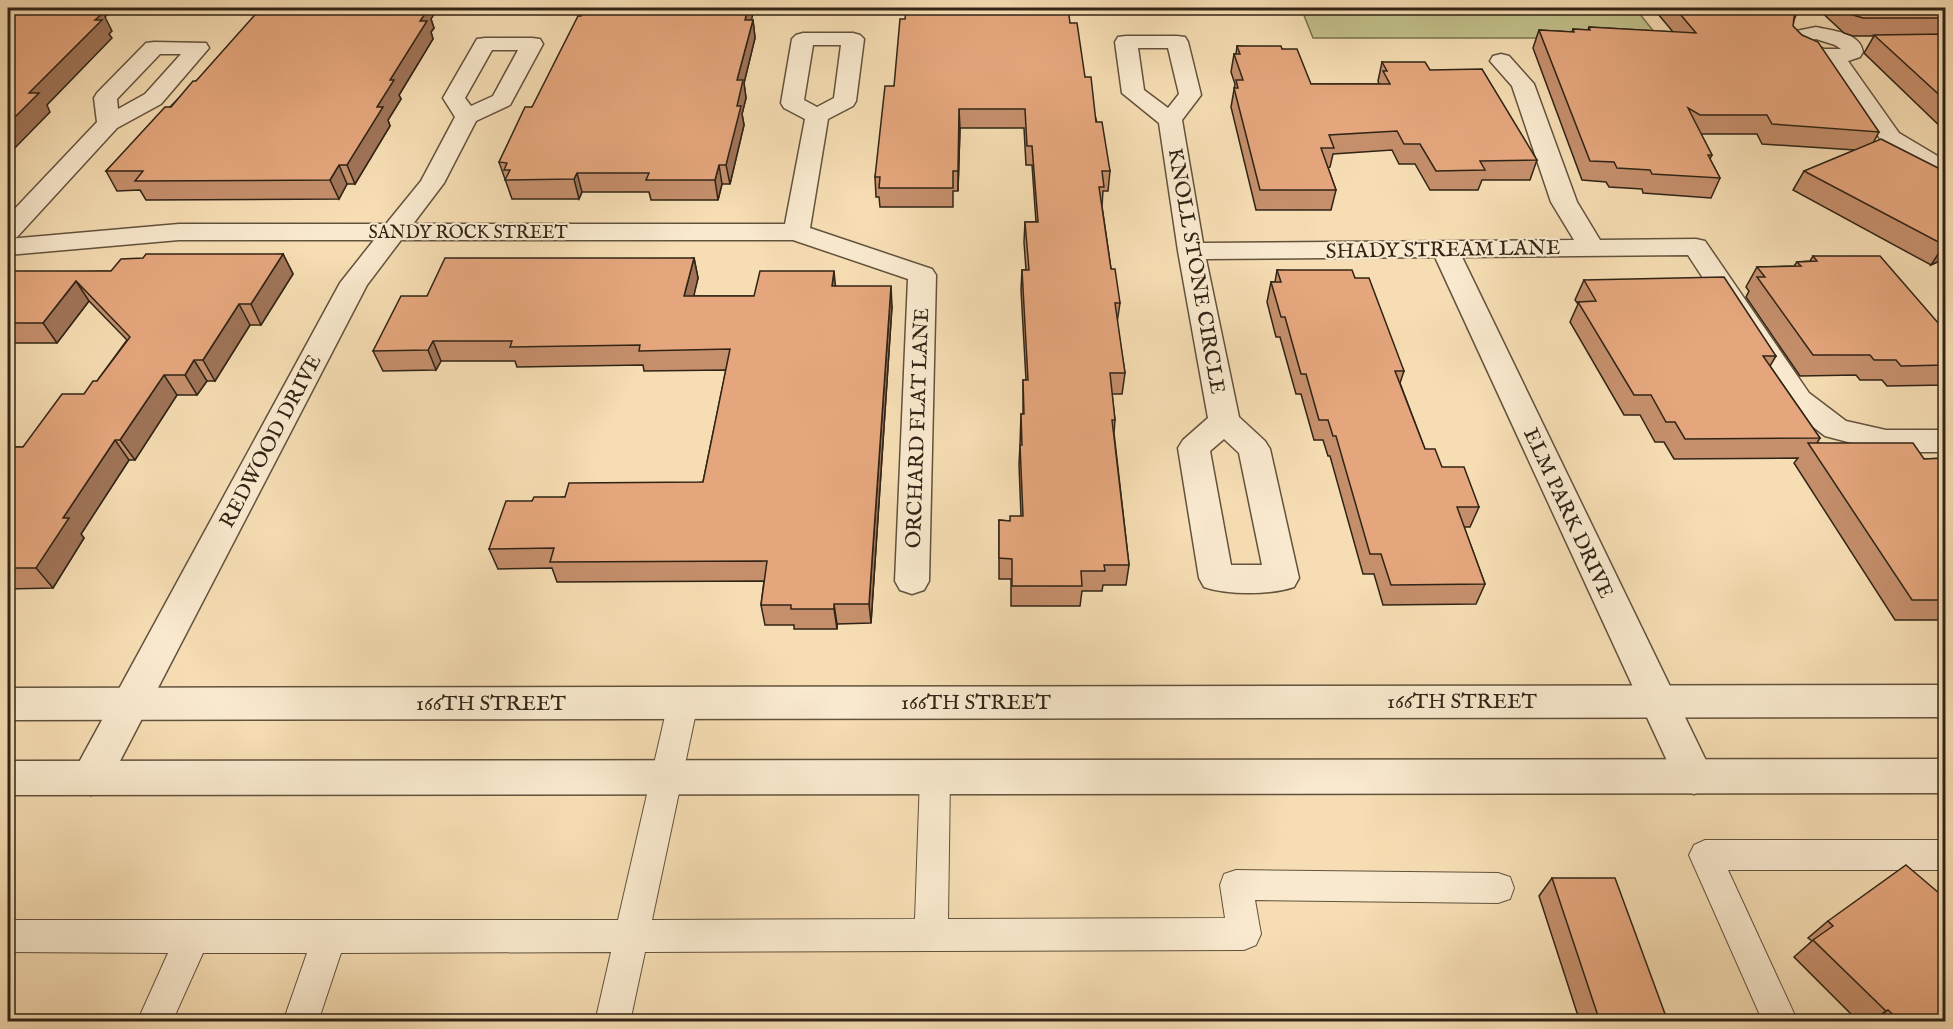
<svg xmlns="http://www.w3.org/2000/svg" width="1953" height="1029" viewBox="0 0 1953 1029" font-family="'IM FELL English',serif">
	<style>
		.green { fill: #c1bf89; stroke: #787250; stroke-width: 1.5 }
		.lines { fill: none; stroke-linecap: round; stroke-linejoin: round }
		.service-casing { stroke: #62523d; stroke-width: 2 }
		.minor-casing { stroke: #62523d; stroke-width: 3 }
		.tertiary-casing { stroke: #62523d; stroke-width: 3 }
		.service { fill: #f9e9ce; fill-rule: evenodd }
		.minor { fill: #f9e9ce; fill-rule: evenodd }
		.tertiary { fill: #f9e9ce; fill-rule: evenodd }
		.wall { fill: #c58f6c; stroke: #302416; stroke-width: 1.5 }
		.shaded-wall { fill: #a07458; stroke: #302416; stroke-width: 1.5 }
		.building { fill: #e5a67d; stroke: #302416; stroke-width: 1.5 }
		.labels { text-anchor: middle; stroke-width: 4.5; stroke-linejoin: round; paint-order: stroke }
		.far-street-label { font-size: 18px; fill: #302416; stroke: #f9e9ce }
		.street-label { font-size: 21px; fill: #302416; stroke: #f9e9ce }
	</style>
	<rect width="100%" height="100%" fill="#f6ddb3"/>
	<filter id="stains"><feTurbulence type="fractalNoise" baseFrequency=".00333" numOctaves="4"/><feColorMatrix values="0 0 0 0 .2 0 0 0 0 .09 0 0 0 0 .02 0 0 0 .5 -.17"/></filter>
	<radialGradient id="worn" r=".72"><stop offset=".6" stop-color="#630" stop-opacity="0"/><stop offset="1" stop-color="#630" stop-opacity=".3"/></radialGradient>
	<path class="green" d="M1301 8H1635L1659 38H1313Z"/>
	<g class="lines">
		<defs>
			<g id="service">
				<path d="M683 691 693 694 698 703 652 920 915 919 920 777 924 768 935 764 946 768 950 777 948 919 1225 918 1220 885 1224 874 1236 870 1498 873 1510 877 1514 888 1510 899 1498 903 1255 900 1261 934 1256 945 1244 950 645 952 630 1022H595L611 952 341 953 318 1022H283L307 953H203L172 1022H137L168 953 8 952V920H618L668 703 673 694Z"/>
				<path d="M1705 840H1946V870H1728L1798 1022H1763L1689 855 1694 845Z"/>
			</g>
			<g id="minor">
				<path d="M1816 27C1832 31 1860 32 1863 52L1860 57 1848 61 1899 133 1946 161V179L1937 177 1883 143 1827 63 1801 55 1786 43 1791 32ZM1816 39 1835 45 1841 49H1824L1808 41Z"/>
				<path d="M803 33H853L860 35 864 39 856 101 853 106 828 119 810 228 932 269 936 275 929 581 924 590 912 594 900 590 895 581 908 279 793 240H401L367 285 105 790 91 795 77 790 71 778 77 766 340 283 374 240H179L8 255V239L179 224H386L421 181 455 117 443 98 477 39 485 38H532L540 39 543 44 510 105 476 121 444 183 413 224H785L805 119 784 108 781 103 792 39 796 35ZM813 45H841L834 98 817 107 804 100ZM492 50H518L493 96 471 106 465 98Z"/>
				<path d="M1126 36H1177L1185 37 1188 42 1201 95 1182 120 1203 243 1574 240 1551 202 1512 86 1490 61 1493 56 1501 54 1509 56 1534 84 1577 202 1600 240 1696 239 1705 241 1809 393 1846 421 1886 430H1946V452H1886L1825 436 1787 407 1688 255 1462 257 1714 777 1708 789 1694 794 1680 789 1435 257 1206 259 1239 417 1265 441 1270 449 1299 578 1294 587C1271 595 1227 595 1204 587L1199 578 1178 448 1183 440 1208 418 1178 251 1159 123 1122 93 1115 42 1118 37ZM1138 48H1168L1179 94 1168 108 1144 90ZM1224 439 1239 453 1262 565H1231L1210 451Z"/>
				<path d="M154 42 206 43 209 48 161 104 117 128 17 237 8 239V216L97 122 94 98 97 93 146 43ZM160 54H181L145 94 118 109 117 99Z"/>
			</g>
			<g id="tertiary">
				<path d="M1946 685V717L8 720V688Z"/>
				<path d="M1946 759V793L8 795V761Z"/>
			</g>
		</defs>
		<use href="#service" class="service-casing"/>
		<use href="#minor" class="minor-casing"/>
		<use href="#tertiary" class="tertiary-casing"/>
		<use href="#service" class="service"/>
		<use href="#minor" class="minor"/>
		<use href="#tertiary" class="tertiary"/>
	</g>
	<g class="wall">
		<path d="M1653 8H1792L1797 13 1794 20 1793 26 1879 132 1873 143 1946 172V258L1931 265 1793 190 1804 171 1855 150 1762 144 1757 134H1701L1712 155 1710 159 1720 178 1711 198 1643 193 1642 189 1609 187 1606 182 1582 180 1533 48 1539 30 1572 32 1573 29 1588 30 1589 27 1673 32Z"/>
		<path d="M1817 8H1946V132L1864 53 1874 36H1853L1844 33Z"/>
		<path d="M431 19 434 28 431 32 433 39 399 95 401 99 388 120 390 126 355 184H347L339 199 146 200 140 190 117 191 106 171 196 81Z"/>
		<path d="M751 20H753L755 38 744 83 746 98 742 114 744 125 730 184H722L718 200H651L649 192H582L579 199H512L499 162 532 107Z"/>
		<path d="M1070 23 1110 171 1108 191H1103L1102 206 1111 269 1120 303 1117 323 1125 373 1122 394H1112L1115 420 1114 433 1129 565 1126 585H1103L1102 591H1082L1080 606H1011V579H999V520L1010 521 1021 516 1019 465 1020 445 1021 414H1023V380H1026L1021 290 1022 270H1026L1024 242 1025 222H1036L1032 165H1026L1024 128H960L958 191H953V207H880L879 197H876L875 177 894 86Z"/>
		<path d="M1237 46 1282 49 1311 84H1379L1378 81 1382 62 1430 70 1537 160 1530 180H1482L1478 190H1430L1415 164H1399L1392 150 1333 154 1330 167 1328 168 1336 190 1331 210H1256L1231 107 1235 84 1231 72 1234 54H1236Z"/>
		<path d="M283 254 293 274 261 325H250L215 381H207L197 395H177L135 460H129L81 534 84 538 53 588 8 589V447H23L84 394 97 381 127 340 89 301 57 343H8V274L111 271Z"/>
		<path d="M1813 256 1946 332V385L1887 386 1882 380H1860L1856 375 1800 376 1746 297 1749 291 1746 287 1757 267 1794 266 1797 262 1810 261Z"/>
		<path d="M694 258 698 278 693 296H754L836 286 892 306 871 623 837 624V629H794V625H765L761 605 764 581 557 582 552 568 498 569 489 549 532 501 565 497 703 482 726 370 644 371 643 365 517 367 515 361H441L436 370 383 371 373 351 427 296Z"/>
		<path d="M1277 270 1355 278 1404 371 1400 383 1425 449 1479 507 1470 527H1464L1485 584 1476 604 1383 605 1374 574H1363L1330 456H1328L1323 440H1314L1301 394H1296L1280 337H1276L1267 302 1271 282H1275Z"/>
		<path d="M1584 280 1776 356 1770 366 1820 438 1817 443 1924 459 1946 458V620H1895L1794 463 1798 458 1674 459 1664 442H1655L1640 415H1624L1570 322 1578 304 1575 300Z"/>
		<path d="M1552 878 1668 1022H1580L1539 896Z"/>
		<path d="M1828 921 1946 1022H1859L1794 957 1812 941 1808 938Z"/>
	</g>
	<g class="shaded-wall">
		<path d="M86 8H114L105 17 112 31 109 34 112 38 47 105 50 112 8 155V124L80 13Z"/>
		<path d="M421 8H438L431 19 434 28 431 32 433 39 399 95 401 99 388 120 390 126 355 184 347 165 420 21 419 10Z"/>
		<path d="M748 8H754L748 38 745 20Z"/>
		<path d="M753 20 755 38 744 83 746 98 742 114 744 125 730 184 726 165 737 106V80Z"/>
		<path d="M959 109 960 128 958 191V171Z"/>
		<path d="M339 165 347 184 339 199 330 180Z"/>
		<path d="M719 165 722 184 718 200 715 180Z"/>
		<path d="M577 173 582 192 579 199 574 179Z"/>
		<path d="M1944 245H1946V258L1931 265Z"/>
		<path d="M283 254 293 274 261 325 251 304Z"/>
		<path d="M694 258 698 278 689 317 684 296Z"/>
		<path d="M834 271 836 292 832 286Z"/>
		<path d="M76 281 89 301 57 343 43 323Z"/>
		<path d="M891 286 892 306 871 623 869 604Z"/>
		<path d="M239 304 250 325 215 381 203 360Z"/>
		<path d="M433 341 441 361 436 370 428 350Z"/>
		<path d="M194 360 207 381 197 395 185 375Z"/>
		<path d="M164 375 177 395 135 460 120 440Z"/>
		<path d="M115 440 129 460 81 534 84 538 53 588 36 568 63 518Z"/>
		<path d="M834 604 837 624V629L834 609Z"/>
		<path d="M1888 1010 1872 1022H1871L1886 1011Z"/>
	</g>
	<g class="building">
		<path d="M8 8H86L80 13H103L95 20H102L29 93H39L8 124Z"/>
		<path d="M261 8H421L419 10H428L420 21H427L390 80H394L377 107H383L347 165H339L330 180 135 181 143 171H106L165 107H171L193 81H196Z"/>
		<path d="M585 8H748L745 20H753L737 80H743L737 106H741L726 165H719L715 180H646L649 173H577L574 179 505 180 510 170H504L507 163 499 162 525 107H532L578 16H581Z"/>
		<path d="M925 8H1068L1070 23H1077L1085 77H1091L1096 122H1102L1110 171H1102L1104 187H1099L1111 269H1115L1120 303H1115L1125 373H1110L1115 420H1112L1129 565H1104L1105 571H1081L1082 586H1012V559L999 558V520L1010 521V516H1023L1020 445H1022L1021 414H1024L1023 380H1028L1022 270H1029L1025 222H1038L1032 146H1027L1025 109H959L958 171H953V188H879L880 177H875L885 86H894L900 19H905L906 11H925Z"/>
		<path d="M1675 8H1792L1797 13 1794 17 1793 26 1802 35 1818 42 1879 132 1772 124 1767 115H1700L1688 108 1712 155H1708L1720 178 1652 174 1650 170 1617 168 1614 162 1590 161 1539 30 1574 32 1573 29 1590 30 1589 27 1696 33Z"/>
		<path d="M1846 8H1946V18H1863L1853 15Z"/>
		<path d="M1946 34V101L1874 35Z"/>
		<path d="M1237 46H1281L1282 49H1297L1311 84H1390L1383 71H1387L1382 62H1425L1430 70 1482 69 1537 160 1480 161 1485 170 1436 171 1420 144H1404L1397 131 1329 135 1334 148H1321L1336 190H1260L1234 88H1238L1236 80H1243L1234 54H1240Z"/>
		<path d="M1881 139 1946 172V245H1944L1804 171Z"/>
		<path d="M146 254H283L251 304H239L203 360H194L185 375H164L120 440H115L63 518H69L36 568H8V447H23L62 394H84L93 381H97L130 337 76 281 43 323H8V274L9 271H111L121 259 143 258Z"/>
		<path d="M1813 256H1880L1946 332V365L1901 366 1896 360H1874L1870 355H1813L1757 277H1765L1757 267 1801 266 1797 262 1817 261Z"/>
		<path d="M445 258H694L684 296H754L760 271H834L832 286H891L869 604H834V609H791V605H761L767 561 550 562 554 548 489 549 506 501H532L534 497H565L569 483 703 482 730 349 639 351 640 345 510 347 512 341H433L428 350 373 351 401 296H427Z"/>
		<path d="M1277 270H1352L1355 278H1369L1404 371H1395L1425 449H1435L1442 467H1464L1479 507H1457L1485 584 1391 585 1381 554H1370L1336 436H1333L1328 420H1319L1306 374H1301L1285 317H1281L1271 282H1281Z"/>
		<path d="M1724 277 1776 356H1763L1820 438 1685 439 1675 422H1666L1651 395H1634L1578 302 1596 301 1584 280Z"/>
		<path d="M1808 443H1913L1924 459 1946 458V600H1912Z"/>
		<path d="M1906 865 1946 899V1022H1928L1926 1019 1923 1022H1901L1888 1010 1886 1011 1813 940 1833 926 1828 921Z"/>
		<path d="M1552 878H1615L1668 1022H1600Z"/>
	</g>
	<g class="labels">
		<g class="far-street-label">
			<text x="468" y="238">SANDY ROCK STREET</text>
		</g>
		<g class="street-label">
			<text transform="translate(1443 249) rotate(-1)" y="7">SHADY STREAM LANE</text>
			<text transform="translate(1197 271) rotate(80)" y="7">KNOLL STONE CIRCLE</text>
			<text transform="translate(917 428) rotate(-88)" y="7">ORCHARD FLAT LANE</text>
			<text transform="translate(270 441) rotate(-62)" y="7">REDWOOD DRIVE</text>
			<text transform="translate(1569 513) rotate(65)" y="7">ELM PARK DRIVE</text>
			<text x="1462" y="708">166TH STREET</text>
			<text x="976" y="709">166TH STREET</text>
			<text x="491" y="710">166TH STREET</text>
		</g>
	</g>
	<rect width="1953" height="1029" fill="none" stroke="#f6ddb3" stroke-width="30"/>
	<rect x="9" y="9" width="1935" height="1011" fill="none" stroke="#302416" stroke-width="3"/>
	<rect x="15" y="15" width="1923" height="999" fill="none" stroke="#302416" stroke-width="1.5"/>
	<rect width="100%" height="100%" filter="url(#stains)"/>
	<rect width="100%" height="100%" fill="url(#worn)"/>
</svg>
